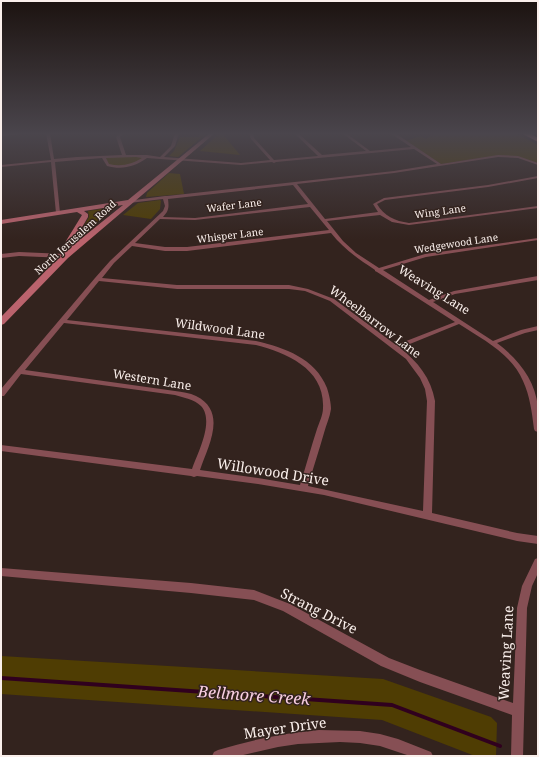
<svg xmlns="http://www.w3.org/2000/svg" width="539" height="757" viewBox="0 0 539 757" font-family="'Noto Serif',serif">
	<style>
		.green { fill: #4f3d03 }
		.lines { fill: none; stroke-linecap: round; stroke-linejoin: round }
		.stream { stroke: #30001e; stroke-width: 4 }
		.minor { fill: #864f54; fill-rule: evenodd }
		.secondary { fill: #bb636d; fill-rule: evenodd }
		.motorway { fill: #f98b97; fill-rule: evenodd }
		.labels { text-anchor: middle; stroke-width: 3; stroke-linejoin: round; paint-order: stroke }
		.far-street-label { font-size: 10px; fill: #faefeb; stroke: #33231e }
		.street-label { font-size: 12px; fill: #faefeb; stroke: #33231e }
		.near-street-label { font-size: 14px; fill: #faefeb; stroke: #33231e }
		.near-water-label { font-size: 16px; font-style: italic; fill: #facfe3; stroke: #33231e }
	</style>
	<rect width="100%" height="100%" fill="#33231e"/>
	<g class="green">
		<path d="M200 133H207L178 157 169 156 174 151 180 137H199Z"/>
		<path d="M220 133H222L240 155 200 151Z"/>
		<path d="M435 133H515L538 145V163C506 150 474 160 441 164L405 141 421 136 426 139Z"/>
		<path d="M146 156C131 167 126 166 108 165L104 157Z"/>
		<path d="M169 173 180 174 184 194 146 197 147 193Z"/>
		<path d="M160 200 161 201 160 209 151 219 123 215 138 203Z"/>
		<path d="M114 207 75 242 89 217 88 211Z"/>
		<path d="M1 656 383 679 491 717 497 723 496 756H475L382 720 1 694Z"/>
	</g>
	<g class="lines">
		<path class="stream" d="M1 678 392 705 500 746"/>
		<g class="minor">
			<path d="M12 133H32L1 136V134Z"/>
			<path d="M46 133H50L54 159 77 157 122 155 116 137 120 133H124L120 137 126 155H147L160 157 171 146 175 133H179L175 146 164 157 241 163 270 160 251 139 249 133H253L254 138 274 160 318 156 294 133H298L322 155 366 151 342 133H346L370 151 411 147 390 133H395L441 164 498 155 518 156 538 163V165L518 158 498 157 394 173 297 184 325 219 378 212 373 204 384 198 488 185 538 176V178L488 187 385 200 377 204C384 216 395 221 409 223L538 206V208L409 225 392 222 380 215 327 221 343 241 356 253 379 268 425 254 538 238V240L426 257 383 270 429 300 454 291 538 276V280L455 294 433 302 493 341 521 330 538 326V330L525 333 497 343C518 359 535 379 538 407 539 415 538 424 538 432L535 431 534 429C532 413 530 396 523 381 512 354 482 339 459 324L400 348C418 362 431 378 435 401L432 513 517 533 538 536V544L517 541 324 495 258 484 197 476 194 477 191 476 1 451V445L192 469C197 454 215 421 201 406 194 399 184 398 175 395L21 374 4 396H1V389L95 278 110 261 163 211 165 206 163 199 129 203H127V201L165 196H167L394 171 437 164 414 149 276 162 274 163 272 162 241 165 147 158C134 167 122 170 107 166L102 158 55 162 60 213 58 214 56 213 51 162 1 167V165L51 160ZM136 157 142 158C132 164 122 167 109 164L106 158ZM293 185 308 204 195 218 163 217C169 211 169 207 168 199ZM310 207 329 230 187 247H165L135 243 160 219 195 220ZM331 233C344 249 357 258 375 270V271L377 272 455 322 396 345 334 299 308 289 289 285H177L102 278 114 263 132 246 165 251H187ZM99 281 177 289H289L305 291 330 301 406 359 420 378 425 389 427 401 423 511 308 486C313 468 319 451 324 433 326 425 330 417 331 409 331 403 329 394 327 388 315 358 285 348 256 341L67 320ZM64 323 256 345C287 353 325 369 323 408 323 415 319 423 317 429 311 447 306 466 300 485L258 478 200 470C208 446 228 412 196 396 190 393 182 392 175 391L25 370Z"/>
			<path d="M19 252 65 254 68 256 65 258 19 256 1 258V254Z"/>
			<path d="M538 558V573L532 586 527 608 523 756H511L512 715 420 682 381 666 283 611 254 600 191 593 1 576V568L191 583 254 590 290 604 389 658 420 670 513 703 517 608 522 586 535 559Z"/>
			<path d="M319 730 360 731 380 734 398 739 431 752 433 756H410L380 746 360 743 340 742 298 744 278 747 239 756H212L214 752 218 750C251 740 284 733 319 730Z"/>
		</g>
		<path class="secondary" d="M210 133H215L68 258 4 324 1 325V317L62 254 66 241 82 215 77 212 1 224V220L128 200ZM123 205 72 246 74 241 88 217V214L84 211Z"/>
		<path class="motorway" d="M521 133H529L538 138V142Z"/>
	</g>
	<linearGradient id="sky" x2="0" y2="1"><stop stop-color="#1c1310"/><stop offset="0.56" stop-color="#4a454c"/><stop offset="1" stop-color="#4a454c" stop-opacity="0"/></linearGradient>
	<rect width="539" height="239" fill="url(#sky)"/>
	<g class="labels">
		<g class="far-street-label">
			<text transform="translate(234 205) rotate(-7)" y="4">Wafer Lane</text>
			<text transform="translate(440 211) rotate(-8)" y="4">Wing Lane</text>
			<text transform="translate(230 235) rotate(-7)" y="4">Whisper Lane</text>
			<text transform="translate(75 237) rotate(-42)" y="4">North Jerusalem Road</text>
			<text transform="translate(456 243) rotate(-9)" y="4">Wedgewood Lane</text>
		</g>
		<g class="street-label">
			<text transform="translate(434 290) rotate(32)" y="4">Weaving Lane</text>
			<text transform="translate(375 322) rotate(37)" y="4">Wheelbarrow Lane</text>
			<text transform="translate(220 329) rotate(8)" y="4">Wildwood Lane</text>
			<text transform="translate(152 380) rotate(9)" y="4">Western Lane</text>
		</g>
		<g class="near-street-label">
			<text transform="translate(273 472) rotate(9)" y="5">Willowood Drive</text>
			<text transform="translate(319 611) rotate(27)" y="5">Strang Drive</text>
			<text transform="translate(506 653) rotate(-87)" y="5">Weaving Lane</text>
			<text transform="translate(285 728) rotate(-8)" y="5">Mayer Drive</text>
		</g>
		<g class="near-water-label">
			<text transform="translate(254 695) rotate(4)" y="6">Bellmore Creek</text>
		</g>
	</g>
	<rect width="539" height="757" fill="none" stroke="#faefeb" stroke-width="4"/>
</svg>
